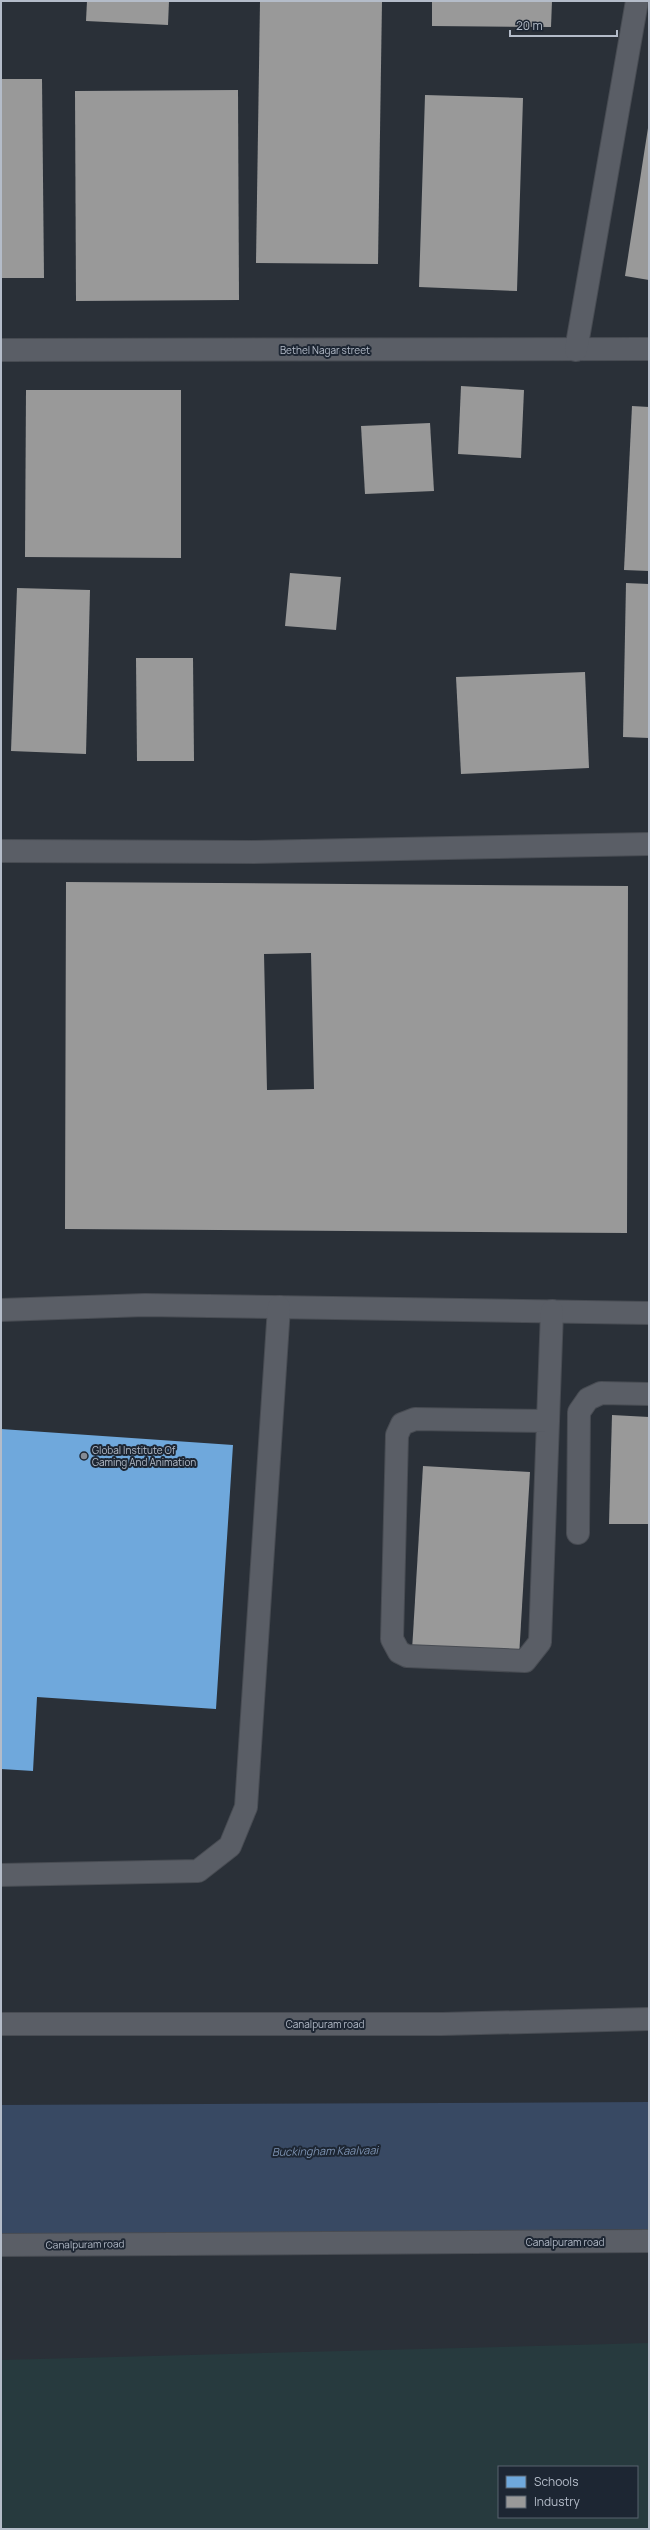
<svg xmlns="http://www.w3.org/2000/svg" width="650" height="2530" viewBox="0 0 650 2530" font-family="Manrope,sans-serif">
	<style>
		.green { fill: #273a3e; fill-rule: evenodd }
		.water { fill: #384963 }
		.schools { fill: #6fa8dc }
		.industry { fill: #999; fill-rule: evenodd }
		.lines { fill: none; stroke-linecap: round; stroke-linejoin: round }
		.minor-casing { stroke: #484c53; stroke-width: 24 }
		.minor { stroke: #5a5e66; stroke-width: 22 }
		.poi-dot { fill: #848b96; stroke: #1d2633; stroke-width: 1.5 }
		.labels { text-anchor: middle; stroke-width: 4; stroke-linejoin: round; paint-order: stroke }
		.street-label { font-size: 10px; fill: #b4bcc9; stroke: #1d2633 }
		.poi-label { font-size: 10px; fill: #b4bcc9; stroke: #1d2633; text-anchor: start }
		.water-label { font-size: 11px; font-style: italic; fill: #7c92b1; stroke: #1d2633 }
	</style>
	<rect width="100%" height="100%" fill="#2a3038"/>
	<path class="green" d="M649 2343V2529H1V2360ZM499 2467H637V2517H499Z"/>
	<path class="water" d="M649 2102V2229L1 2235V2105Z"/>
	<path class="schools" d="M1 1429 233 1445 216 1709 37 1697 33 1771 1 1769Z"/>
	<g class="industry">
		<path d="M87 1H169L168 25 86 21Z"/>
		<path d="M260 1H382L378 264 256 263Z"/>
		<path d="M432 1H552L551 27 432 26Z"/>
		<path d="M1 79H42L44 278H1Z"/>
		<path d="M238 90 239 300 76 301 75 91Z"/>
		<path d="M425 95 523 98 517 291 419 287Z"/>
		<path d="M648 128H649V280L625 276Z"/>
		<path d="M461 386 524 390 521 458 458 454Z"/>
		<path d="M26 390H181V558L25 557Z"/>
		<path d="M632 406 649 407V571L624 570Z"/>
		<path d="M430 423 434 491 365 494 361 426Z"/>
		<path d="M290 573 341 577 336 630 285 626Z"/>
		<path d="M626 583 649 584V738L623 737Z"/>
		<path d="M17 588 90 590 86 754 11 751Z"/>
		<path d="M136 658H193L194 761H137Z"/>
		<path d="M585 672 589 768 461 774 456 677Z"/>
		<path d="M66 882 628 886 627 1233 65 1229ZM311 953 314 1089 267 1090 264 954Z"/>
		<path d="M612 1415 649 1417V1524H609Z"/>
		<path d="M423 1466 530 1472 519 1657 412 1651Z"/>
	</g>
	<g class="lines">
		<defs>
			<g id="minor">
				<path d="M1 350 649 349"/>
				<path d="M576 350 637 1"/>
				<path d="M1 851 253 852 649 844"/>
				<path d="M1 1310 145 1305 649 1313"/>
				<path d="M548 1421 415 1419 402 1424 397 1435 392 1639 399 1652 407 1656 525 1661 540 1642 552 1311"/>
				<path d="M578 1533 579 1412 588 1399 601 1393 649 1394"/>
				<path d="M1 1875 198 1871 230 1846 246 1807 279 1307"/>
				<path d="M1 2024H442L649 2019"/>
				<path d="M1 2245 649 2241"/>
			</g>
		</defs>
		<use href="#minor" class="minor-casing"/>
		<use href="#minor" class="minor"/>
	</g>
	<circle class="poi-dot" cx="84" cy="1456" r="4"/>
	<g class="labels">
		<g class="street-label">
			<text x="325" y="354">Bethel Nagar street</text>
			<text x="325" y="2028">Canalpuram road</text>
			<text x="565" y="2246">Canalpuram road</text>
			<text transform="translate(85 2244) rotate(-1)" y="4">Canalpuram road</text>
		</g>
		<g class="poi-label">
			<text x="92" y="1454">Global Institute Of<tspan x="92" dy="12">Gaming And Animation</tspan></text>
		</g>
		<g class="water-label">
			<text transform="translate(325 2151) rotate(-1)" y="4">Buckingham Kaalvaai</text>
		</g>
	</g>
	<rect width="650" height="2530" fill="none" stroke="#b4bcc9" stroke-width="4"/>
	<rect x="498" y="2466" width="140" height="52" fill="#1d2633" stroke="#59626f"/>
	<rect x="506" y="2476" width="20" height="12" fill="#6fa8dc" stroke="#59626f"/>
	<text x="534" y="2486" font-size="12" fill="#b4bcc9">Schools</text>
	<rect x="506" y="2496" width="20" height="12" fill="#999999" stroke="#59626f"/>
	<text x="534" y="2506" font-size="12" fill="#b4bcc9">Industry</text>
	<path d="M510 30v6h107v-6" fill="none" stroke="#b4bcc9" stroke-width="2"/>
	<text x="516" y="30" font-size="12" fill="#b4bcc9" stroke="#1d2633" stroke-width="3" paint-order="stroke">20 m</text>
</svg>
